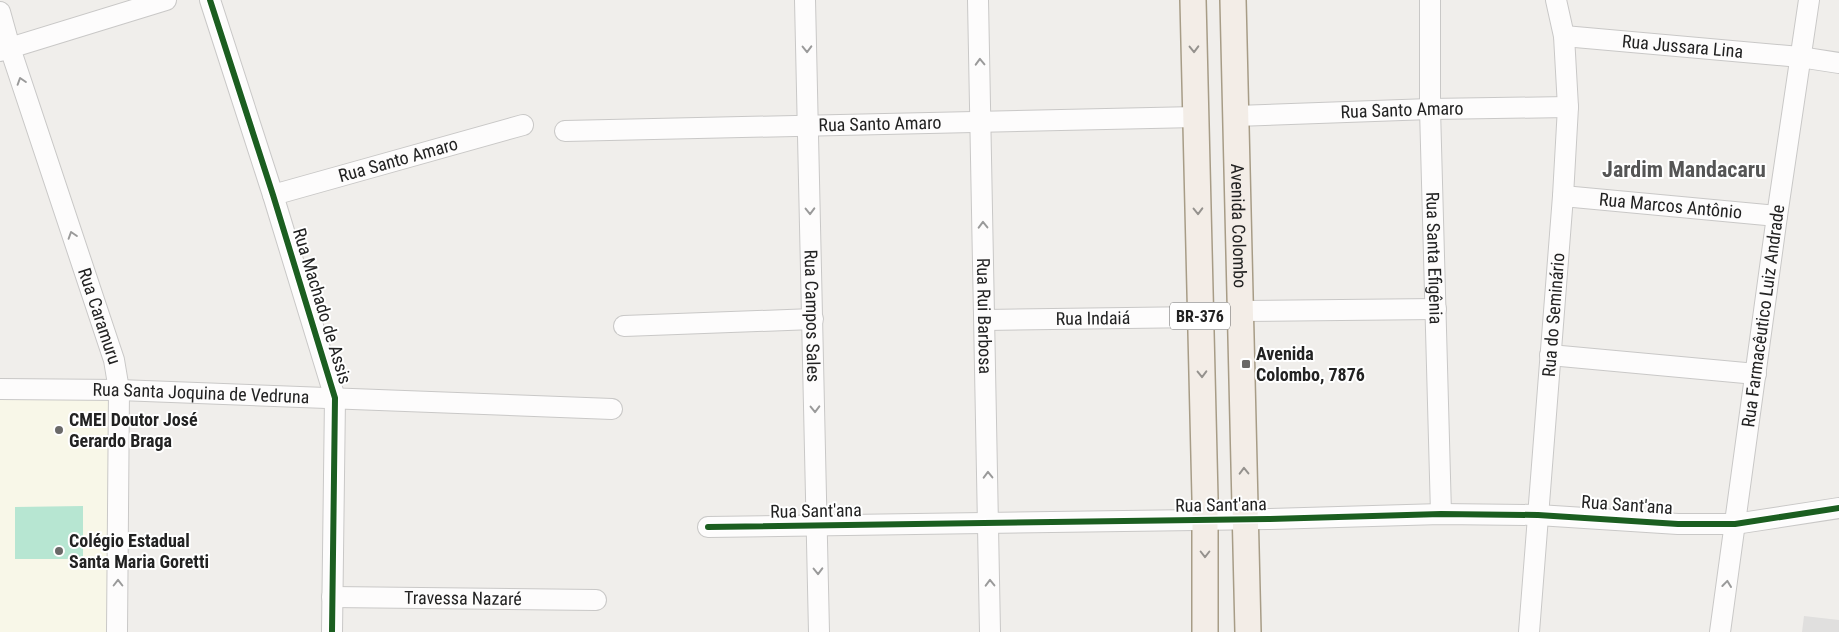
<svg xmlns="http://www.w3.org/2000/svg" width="1839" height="632" viewBox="0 0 1839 632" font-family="'Roboto Condensed',sans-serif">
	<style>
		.education { fill: #f8f7e8 }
		.pitch { fill: #b7e6d2 }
		.parking { fill: #e0dfde }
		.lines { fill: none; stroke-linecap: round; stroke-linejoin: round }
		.minor-casing { stroke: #c9c8c7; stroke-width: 22 }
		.major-casing { stroke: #a79c86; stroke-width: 28 }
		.minor { stroke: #fdfcfc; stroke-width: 20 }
		.major { stroke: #f3ede7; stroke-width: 25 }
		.cycleway-casing { stroke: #fff; stroke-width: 9 }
		.cycleway { stroke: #1b5e20; stroke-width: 6 }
		.oneway { stroke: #9a9a9a }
		.oneway2 { stroke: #95928e }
		.poi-dot { fill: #6a6968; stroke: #fff; stroke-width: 2 }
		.labels { text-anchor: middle; stroke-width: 4; stroke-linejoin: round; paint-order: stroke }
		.shield { fill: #fff; stroke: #646464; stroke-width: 1 }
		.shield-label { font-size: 16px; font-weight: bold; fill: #222 }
		.street-label { font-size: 18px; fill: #222; stroke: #fff }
		.poi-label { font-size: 18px; font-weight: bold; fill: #222; stroke: #fff; text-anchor: start }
		.district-label { font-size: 22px; font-weight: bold; fill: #555; stroke: #fff }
	</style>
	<rect width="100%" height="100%" fill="#f0eeeb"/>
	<path class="education" d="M0 389 119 390 117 632H0Z"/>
	<path class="pitch" d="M83 506V559H15V507Z"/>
	<path class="parking" d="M1804 616 1839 620V632H1802Z"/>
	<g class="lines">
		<defs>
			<g id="minor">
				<path d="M210 0 273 195 335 398 332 632"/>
				<path id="s1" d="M805 0 819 632"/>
				<path id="s2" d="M978 0 990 632"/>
				<path id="s3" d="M1430 0V109L1441 514"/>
				<path id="s4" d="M0 12 10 48 114 360 119 390 117 632"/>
				<path id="s5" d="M1564 36 1800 57 1839 63"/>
				<path d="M0 51 166 0"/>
				<path id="s6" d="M1236 116 1430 109 1568 107"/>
				<path id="s7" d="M565 131 1196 117"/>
				<path id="s8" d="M273 195 523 125"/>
				<path id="s9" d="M1563 196 1777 216"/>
				<path d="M1240 311 1436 309"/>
				<path id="s10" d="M985 320 1200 317"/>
				<path d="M624 326 813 319"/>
				<path d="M1550 355 1756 374"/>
				<path id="s11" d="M0 389 119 390 612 409"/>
				<path d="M708 527 1268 519 1441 514 1538 515 1678 524H1735L1839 508"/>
				<path id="s12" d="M332 597 596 600"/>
				<path id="s13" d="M1529 632 1563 196 1568 107 1564 36 1556 0"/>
				<path id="s14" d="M1720 632 1777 216 1809 0"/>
			</g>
			<g id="major">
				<path d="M1193 0 1205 498V632"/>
				<path id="s15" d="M1233 0 1248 632"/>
			</g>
		</defs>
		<use href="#minor" class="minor-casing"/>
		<use href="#major" class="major-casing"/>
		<use href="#minor" class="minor"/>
		<use href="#major" class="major"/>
		<defs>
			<g id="cycleway">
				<path d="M210 0 273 195 335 398 332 632"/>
				<path d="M708 527 1268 519 1441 514 1538 515 1678 524H1735L1839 508"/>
			</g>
		</defs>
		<use href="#cycleway" class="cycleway-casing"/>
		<use href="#cycleway" class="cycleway"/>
	</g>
	<defs><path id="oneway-chevron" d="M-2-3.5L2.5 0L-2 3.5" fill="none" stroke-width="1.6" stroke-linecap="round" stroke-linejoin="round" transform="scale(1.25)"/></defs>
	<g class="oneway">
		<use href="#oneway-chevron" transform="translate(807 49) rotate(89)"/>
		<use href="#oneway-chevron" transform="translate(980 62) rotate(-92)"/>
		<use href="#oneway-chevron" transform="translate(21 81) rotate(-108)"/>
		<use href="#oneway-chevron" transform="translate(810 211) rotate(89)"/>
		<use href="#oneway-chevron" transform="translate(983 225) rotate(-91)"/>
		<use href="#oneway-chevron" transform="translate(72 235) rotate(-108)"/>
		<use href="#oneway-chevron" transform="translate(815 409) rotate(89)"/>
		<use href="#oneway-chevron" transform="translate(988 475) rotate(-91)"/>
		<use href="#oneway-chevron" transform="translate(818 571) rotate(89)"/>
		<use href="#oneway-chevron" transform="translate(118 583) rotate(-90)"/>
		<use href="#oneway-chevron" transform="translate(990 583) rotate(-91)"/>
		<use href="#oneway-chevron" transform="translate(1727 584) rotate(-83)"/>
	</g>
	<g class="oneway2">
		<use href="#oneway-chevron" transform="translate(1194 49) rotate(89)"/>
		<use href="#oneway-chevron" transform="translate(1198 211) rotate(89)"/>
		<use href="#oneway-chevron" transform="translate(1202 374) rotate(89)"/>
		<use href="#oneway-chevron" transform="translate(1244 471) rotate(-91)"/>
		<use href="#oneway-chevron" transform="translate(1205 554) rotate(90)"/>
	</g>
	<g class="poi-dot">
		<rect x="1241" y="359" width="10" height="10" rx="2.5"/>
		<circle cx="59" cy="430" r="5"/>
		<circle cx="59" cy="551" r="5"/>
	</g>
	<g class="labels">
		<rect class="shield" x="1170" y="302.5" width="60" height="27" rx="4"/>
		<g class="shield-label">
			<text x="1200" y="322">BR-376</text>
		</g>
		<g class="street-label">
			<text dy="6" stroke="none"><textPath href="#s5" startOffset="119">Rua Jussara Lina</textPath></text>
			<text dy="6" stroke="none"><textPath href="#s6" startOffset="166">Rua Santo Amaro</textPath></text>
			<text dy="6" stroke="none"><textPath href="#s7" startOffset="315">Rua Santo Amaro</textPath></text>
			<text dy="6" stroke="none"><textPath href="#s8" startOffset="130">Rua Santo Amaro</textPath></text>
			<text dy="6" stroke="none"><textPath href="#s9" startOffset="108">Rua Marcos Antônio</textPath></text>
			<text dy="6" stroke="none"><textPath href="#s15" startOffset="226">Avenida Colombo</textPath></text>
			<text dy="6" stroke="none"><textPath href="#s3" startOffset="258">Rua Santa Efigênia</textPath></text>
			<text transform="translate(322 306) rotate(73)" y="6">Rua Machado de Assis</text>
			<text dy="6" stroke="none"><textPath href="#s4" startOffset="320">Rua Caramuru</textPath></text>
			<text dy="6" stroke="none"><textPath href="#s1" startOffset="316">Rua Campos Sales</textPath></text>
			<text dy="6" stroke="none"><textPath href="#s2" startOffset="316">Rua Rui Barbosa</textPath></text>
			<text dy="6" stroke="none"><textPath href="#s13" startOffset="318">Rua do Seminário</textPath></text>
			<text dy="6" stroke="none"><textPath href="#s14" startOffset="319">Rua Farmacêutico Luiz Andrade</textPath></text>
			<text dy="6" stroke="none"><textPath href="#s10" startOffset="108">Rua Indaiá</textPath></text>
			<text dy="6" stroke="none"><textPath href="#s11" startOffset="201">Rua Santa Joquina de Vedruna</textPath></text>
			<text transform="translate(1221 505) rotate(-1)" y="6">Rua Sant'ana</text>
			<text transform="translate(1627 505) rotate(4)" y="6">Rua Sant'ana</text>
			<text transform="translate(816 511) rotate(-1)" y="6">Rua Sant'ana</text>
			<text dy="6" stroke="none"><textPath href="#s12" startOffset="131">Travessa Nazaré</textPath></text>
		</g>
		<g class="poi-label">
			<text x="1256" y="360">Avenida<tspan x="1256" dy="21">Colombo, 7876</tspan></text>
			<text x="69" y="426">CMEI Doutor José<tspan x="69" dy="21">Gerardo Braga</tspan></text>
			<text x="69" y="547">Colégio Estadual<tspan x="69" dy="21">Santa Maria Goretti</tspan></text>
		</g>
		<g class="district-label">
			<text x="1684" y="177">Jardim Mandacaru</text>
		</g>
	</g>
</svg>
